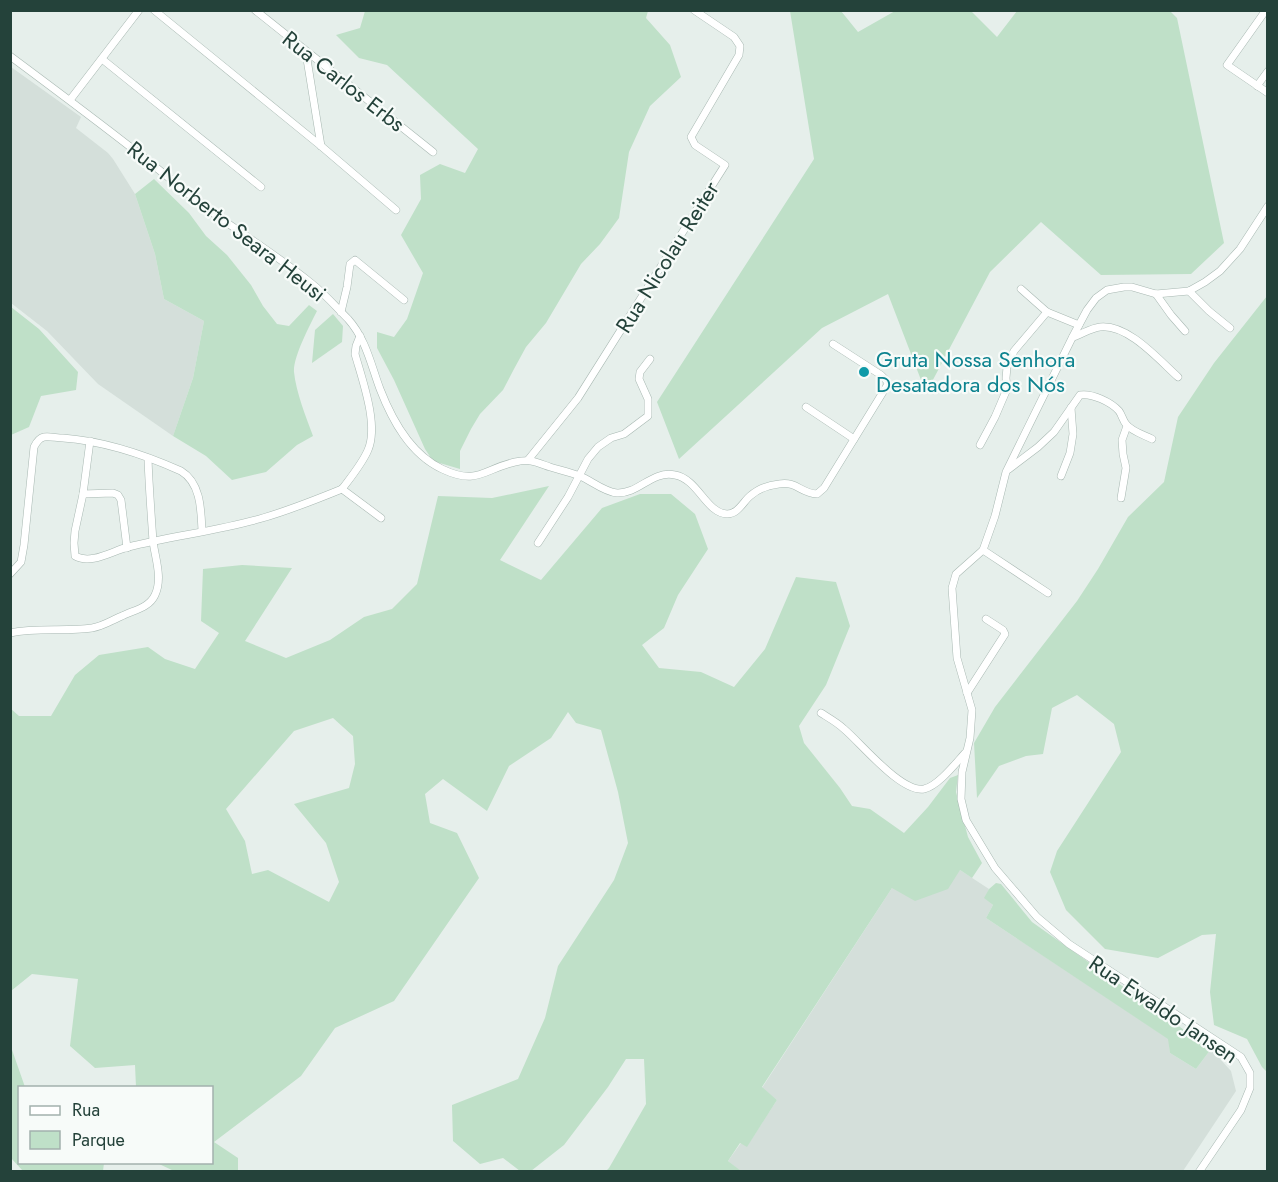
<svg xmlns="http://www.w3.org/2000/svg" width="1278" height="1182" viewBox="0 0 1278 1182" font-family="Jost,sans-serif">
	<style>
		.built { fill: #d4dfda }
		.green { fill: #bfe0c8; fill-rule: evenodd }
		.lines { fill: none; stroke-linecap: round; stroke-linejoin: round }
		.minor-casing { stroke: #a8b8b2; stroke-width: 8 }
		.minor { stroke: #fff; stroke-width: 7 }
		.culture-dot { fill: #0f9aa8; stroke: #f7fbf9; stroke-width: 2 }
		.labels { text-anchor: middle; stroke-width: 4.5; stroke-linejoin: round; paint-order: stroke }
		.street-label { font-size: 22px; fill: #24423a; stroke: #f7fbf9 }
		.culture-label { font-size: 22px; fill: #0d838f; stroke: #f7fbf9; text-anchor: start }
	</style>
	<rect width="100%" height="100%" fill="#e6efeb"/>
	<g class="built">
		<path d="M11 67 81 117 76 128 108 153 113 159 135 194 155 254 164 299 204 321 193 378 173 436 98 384 47 331 11 303Z"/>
		<path d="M960 870 989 889 985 898 993 905 986 918 1169 1039 1170 1053 1196 1069 1211 1049 1231 1071 1236 1091 1183 1171 741 1172 728 1161 741 1143 747 1146 777 1100 762 1088 892 888Z"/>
	</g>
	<g class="green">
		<path d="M365 11H648L646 18 670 45 681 77 650 106 629 152 619 218 600 244 581 264 546 323 526 347 514 369 503 390 480 414 471 429 460 451V469L433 461 425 449 394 380 377 348V332L394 337 407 319 423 273 401 235 421 199 420 175 440 164 465 173 478 149 387 65 359 58 336 35 360 28Z"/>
		<path d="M1170 11 1177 18 1224 243 1191 274 1101 275 1041 222 990 272 926 393 888 294 822 328 679 459 657 402 814 159 790 11H841L858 32 895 11H971L997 37 1017 11Z"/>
		<path d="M154 179 189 213 206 236 227 255 251 285 263 306 277 324 289 326 309 305 317 311C310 325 293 357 294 372 296 392 306 417 313 436L297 445 266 472 232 480 206 456 173 436 193 378 204 321 164 299 155 254 135 194Z"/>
		<path d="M1267 296H1268L1267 1072 1262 1067 1247 1039 1214 1025 1210 992 1216 934 1202 935 1158 958 1105 949 1066 910 1050 872 1057 851 1121 752 1114 724 1077 695 1052 708 1043 754 1026 756 999 766 977 798 974 743 995 707 1077 601 1098 569 1128 517 1164 482 1178 417 1214 363Z"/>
		<path d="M11 307 39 329 78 372 76 390 41 396 29 427 11 435Z"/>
		<path d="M333 314 343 326 342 342 312 363 315 330Z"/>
		<path d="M549 486 500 560 541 580 602 508 640 494H671L695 514 708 549 678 595 664 628 642 645 659 668 701 672 734 687 765 649 796 577 836 582 850 626 826 685 799 726 804 743 840 788 852 806 870 809 904 833 928 807 950 778 958 775 956 792 968 837 982 863 972 878 960 870 948 889 915 901 892 888 762 1087 777 1100 747 1147 740 1143 728 1161 741 1171H606L609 1168 646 1104 644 1059H626L608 1087 564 1145 531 1171H520L503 1158 480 1164 453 1141 452 1105 518 1079 545 1018 558 966 614 880 628 843 618 792 601 730 576 723 568 712 551 738 509 766 487 811 443 779 425 794 430 823 457 833 479 878 394 1001 335 1028 301 1076 214 1142 238 1158V1171H174L157 1163 212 1162V1088L136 1087 135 1065 95 1068 70 1046 78 979 32 974 11 991 10 708 19 716H51L75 675 99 655 148 647 165 659 195 669 219 633 201 621 203 569 242 565 292 568 245 641 286 658 330 640 364 617 392 609 417 584 438 496 492 498ZM333 718 353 736 355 764 349 788 294 804 326 843 339 882 329 902 268 870 252 874 245 841 226 809 294 731Z"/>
		<path d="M996 883 1001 884 1032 922 1211 1049 1196 1069 1170 1053 1168 1039 986 918 993 905 984 898 989 889Z"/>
		<path d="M11 1047 25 1087 20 1088V1162L104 1163 103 1171H23L11 1158Z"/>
	</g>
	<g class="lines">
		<defs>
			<g id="minor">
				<path d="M154 10 321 146 396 210"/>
				<path d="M255 10 433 152"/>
				<path d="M1266 10 1227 65 1268 93"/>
				<path d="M306 53 321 146"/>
				<path d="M10 56C53 88 96 120 138 153 162 172 186 192 210 211 244 235 279 257 311 283 325 294 336 307 348 319 366 339 371 365 380 389 392 420 410 454 442 469 478 486 483 469 515 462 520 461 526 460 531 461 537 462 544 465 550 467 560 470 570 472 580 476 592 481 604 492 617 493 639 494 652 470 675 475 698 479 706 513 727 514 738 514 743 502 750 496 758 489 769 485 779 484 797 481 800 493 817 494L824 488 888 384 887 381 881 375 833 344"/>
				<path d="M102 59 261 187"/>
				<path d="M1257 86 1268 71"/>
				<path d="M70 100 139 10"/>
				<path d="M1021 289 1047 312 1079 325"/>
				<path d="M1189 291 1209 311 1230 328"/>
				<path d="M1156 294 1171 315 1185 331"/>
				<path d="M341 312 347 287 350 264 355 260 404 300"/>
				<path d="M1073 337C1082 334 1091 328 1100 327 1128 324 1158 359 1178 377"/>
				<path d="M806 407 854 439"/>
				<path d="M90 441 83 494 75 531 74 543 75 556C91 565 112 551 128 547 172 536 216 531 259 519 288 511 315 500 342 489"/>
				<path d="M980 445 995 417 1007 389 1006 378 1007 367 1014 351 1047 312"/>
				<path d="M528 460 578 398 725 165 695 145 691 137 739 55 740 46 734 37 694 10"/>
				<path d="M1009 469 1038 447 1054 432 1080 395C1092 393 1111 402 1119 411 1122 415 1123 421 1126 424 1131 431 1144 435 1152 439"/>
				<path d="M1061 476 1070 453 1073 434 1071 408"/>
				<path d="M342 489C351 477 362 464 368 450 379 425 362 379 355 354L356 346 360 336"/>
				<path d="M342 489 381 518"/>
				<path d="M83 494 113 493 118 495 121 500 127 548"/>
				<path d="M1121 498 1126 468 1123 454 1122 440 1127 426"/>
				<path d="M538 543 568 497 588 459 598 447 611 438 624 434 648 416V399L639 379 640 372 650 359"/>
				<path d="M983 550 1048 593"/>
				<path d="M10 574 21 562 24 545 34 447C36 443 39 438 44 437 49 436 57 438 63 438 104 441 143 454 181 471 201 483 201 510 202 531"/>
				<path d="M10 633C38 627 65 632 92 628 104 626 112 620 122 616 134 610 149 608 155 595 163 578 155 558 153 541 151 513 149 486 148 459"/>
				<path d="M967 693 1005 634 1003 630 986 619"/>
				<path d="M821 713C829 718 838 723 844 729 861 743 901 793 924 789 938 786 955 764 965 753"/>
				<path d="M1199 1172 1241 1110 1250 1088V1073L1241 1057 1069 944 1037 917 995 868 966 820 961 799 962 772 970 738 972 710 957 658 952 588 956 574 983 550 995 516 1006 472 1072 338 1087 310 1096 298 1107 290 1124 287H1132L1156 294 1189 291 1205 282 1220 271 1240 249 1268 206"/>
			</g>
		</defs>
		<use href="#minor" class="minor-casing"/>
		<use href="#minor" class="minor"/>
	</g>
	<circle class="culture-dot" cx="864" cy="372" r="6"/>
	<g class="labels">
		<g class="street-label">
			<text transform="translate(344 81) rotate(38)" y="8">Rua Carlos Erbs</text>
			<text transform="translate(227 221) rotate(38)" y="8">Rua Norberto Seara Heusi</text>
			<text transform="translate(667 257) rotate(-58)" y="8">Rua Nicolau Reiter</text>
			<text transform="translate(1164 1009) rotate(34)" y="8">Rua Ewaldo Jansen</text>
		</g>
		<g class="culture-label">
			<text x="876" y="367">Gruta Nossa Senhora<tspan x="876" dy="25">Desatadora dos Nós</tspan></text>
		</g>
	</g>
	<rect width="1278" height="1182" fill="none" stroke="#24423a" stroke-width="24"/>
	<rect x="18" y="1086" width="195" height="78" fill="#f7fbf9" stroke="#a3b1ad" stroke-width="1.5"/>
	<rect x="30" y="1106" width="30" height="9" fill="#ffffff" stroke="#a3b1ad" stroke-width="1.5"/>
	<text x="72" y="1116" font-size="18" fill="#24423a">Rua</text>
	<rect x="30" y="1131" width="30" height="18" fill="#bfe0c8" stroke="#a3b1ad" stroke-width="1.5"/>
	<text x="72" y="1146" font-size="18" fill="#24423a">Parque</text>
</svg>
